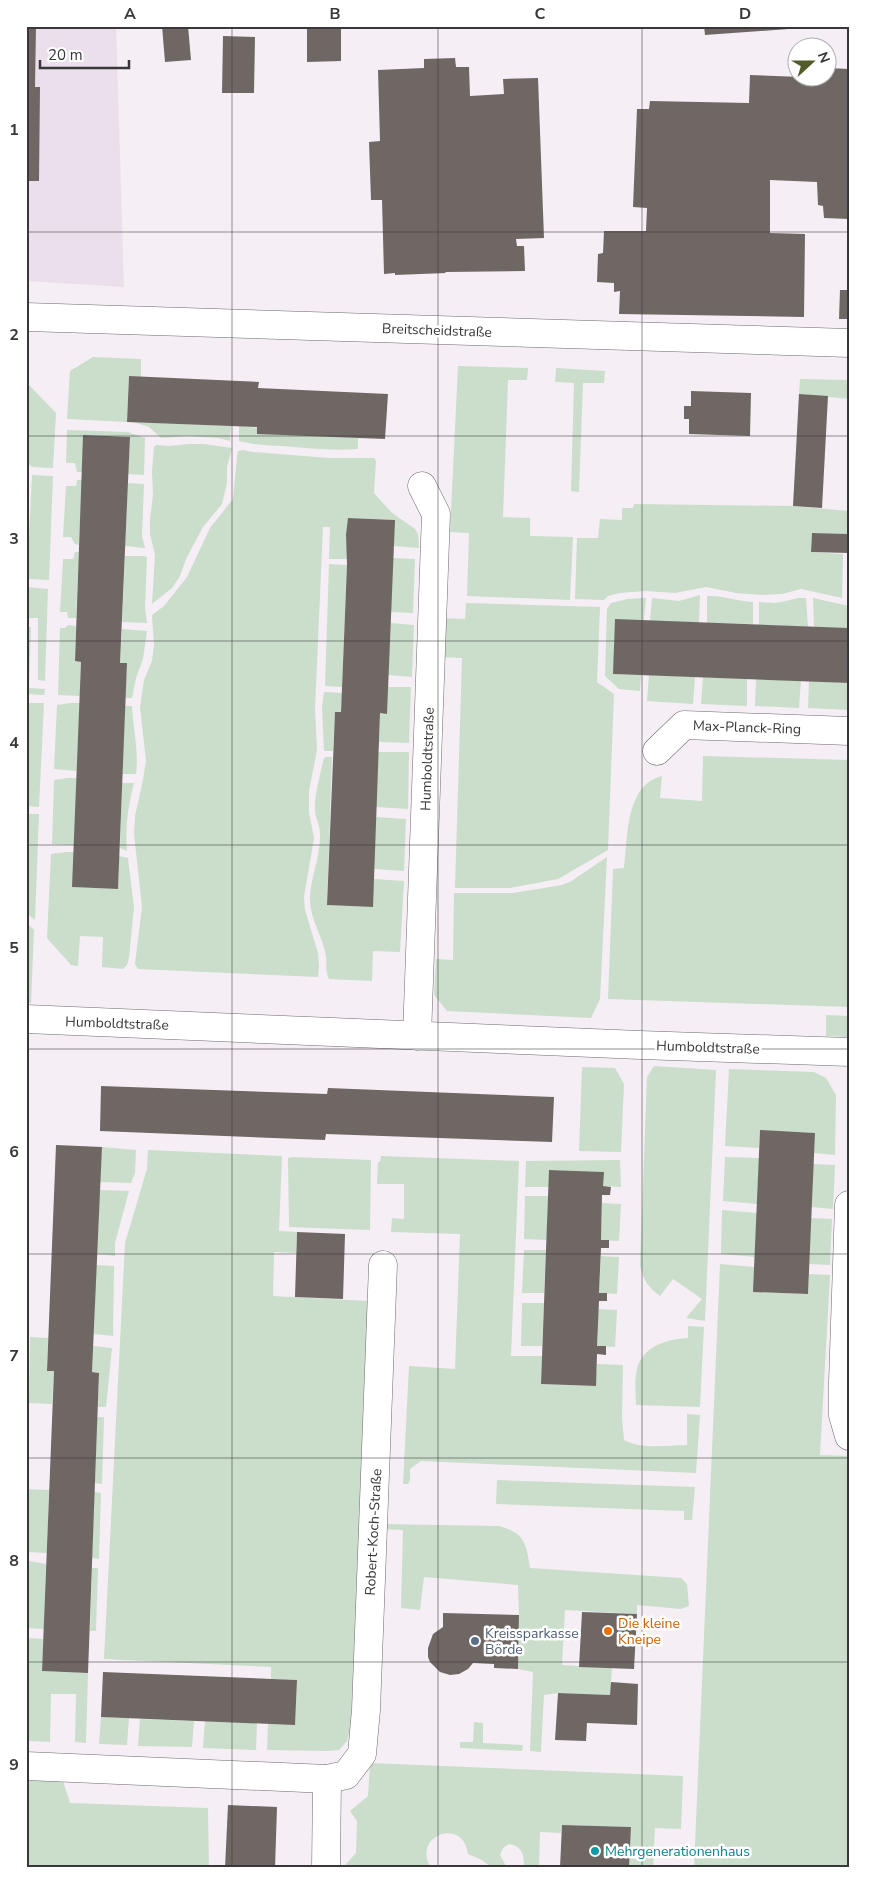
<svg xmlns="http://www.w3.org/2000/svg" width="875" height="1894" viewBox="0 0 875 1894" font-family="'Nunito Sans',sans-serif">
	<style>
		.built { fill: #eadfea }
		.green { fill: #cadecb }
		.building { fill: #6f6764 }
		.lines { fill: none; stroke-linecap: round; stroke-linejoin: round }
		.street-casing { stroke: #6f696f; stroke-width: 29 }
		.street { stroke: #fff; stroke-width: 28 }
		.grid { fill: none; stroke: #3a373a; stroke-width: 1; stroke-opacity: 0.55 }
		.food-dot { fill: #e8710a; stroke: #fff; stroke-width: 2 }
		.service-dot { fill: #5c6f8a; stroke: #fff; stroke-width: 2 }
		.culture-dot { fill: #0f9aa8; stroke: #fff; stroke-width: 2 }
		.labels { text-anchor: middle; stroke-width: 5; stroke-linejoin: round; paint-order: stroke }
		.street-label { font-size: 14px; fill: #3a373a; stroke: #fff }
		.food-label { font-size: 14px; fill: #c56008; stroke: #fff; text-anchor: start }
		.service-label { font-size: 14px; fill: #4e5e75; stroke: #fff; text-anchor: start }
		.culture-label { font-size: 14px; fill: #0d838f; stroke: #fff; text-anchor: start }
		.neatline { fill: none; stroke: #3a373a; stroke-width: 2 }
		.grid-label { font-size: 16px; text-anchor: middle; font-weight: bold; fill: #3a373a }
	</style>
	<rect width="100%" height="100%" fill="#f5eef5"/>
	<path class="built" d="M26 26H116L124 287 26 281Z"/>
	<g class="green">
		<path d="M93 357 141 359V377L129 376 127 422 67 419 70 371Z"/>
		<path d="M458 366 528 368 527 380H508L503 517 530 518V536L573 537 570 600 467 596 469 533 450 532Z"/>
		<path d="M556 368 605 371 604 383H583L579 492 571 491 574 383 555 382Z"/>
		<path d="M800 379 849 380V399L799 394Z"/>
		<path d="M26 382 56 413 53 468 32 467 26 462Z"/>
		<path d="M133 422 231 426 230 441 218 438 188 436 161 438 149 427Z"/>
		<path d="M239 426 358 438V449C332 451 308 448 282 446 266 445 255 445 239 441Z"/>
		<path d="M67 430 128 432 145 438 144 475 128 474 130 437 84 435 82 472H77L75 463H66Z"/>
		<path d="M189 444H204L232 448 227 467V483L222 504 203 527 186 559 180 576 172 588 152 604 155 555 150 534V519L153 495 152 472 154 447 156 445 169 446Z"/>
		<path d="M243 450 253 452 329 458H374L376 461 374 493 391 512 415 529 418 534 419 548 393 546 394 520 349 518 347 559H329L330 527H323L315 709 317 750 309 791V813L314 838 304 897 305 910 318 953 319 967 318 977 138 969 135 964 142 907 134 834 135 816 143 780 146 761 140 707 144 680 152 661 154 645 152 615 164 606 187 577 210 528 233 499 237 457 238 451Z"/>
		<path d="M32 475 53 476 49 580 27 579Z"/>
		<path d="M77 480H82L79 545 75 544 71 537H63L66 486H76Z"/>
		<path d="M128 483 144 484 142 536 145 548 125 546Z"/>
		<path d="M634 504 793 506 849 511V534L812 533 811 552 843 554 842 598 801 589 782 594 762 595 736 593 706 587 675 593 645 591 620 593 608 596 604 600 575 599 577 538H598L600 519 622 520V508H633Z"/>
		<path d="M75 552H79L76 618H68L67 612H60L63 559H73Z"/>
		<path d="M125 556H144L147 557 145 608 147 623 122 622Z"/>
		<path d="M392 558 415 559 413 613 390 612Z"/>
		<path d="M329 564 347 565 342 687 325 686Z"/>
		<path d="M27 587 48 589 45 681 38 680V618H26Z"/>
		<path d="M700 595 699 623 650 621 652 598 679 601Z"/>
		<path d="M707 596C721 595 737 601 753 602V624L707 623Z"/>
		<path d="M646 598 644 620 613 674 641 675 640 691 619 689 605 676 607 609 611 603 627 599Z"/>
		<path d="M799 598H806L808 627 759 625V602L776 603Z"/>
		<path d="M813 598 849 606V628L814 627Z"/>
		<path d="M466 603 600 607 597 682 614 694 608 850 558 879 510 888H455L462 658 437 657 438 618 465 619Z"/>
		<path d="M390 623 414 625 412 677 388 675Z"/>
		<path d="M68 625 76 626 75 661 81 662 80 696 58 695 60 628H65Z"/>
		<path d="M26 627H31L29 688 45 689 44 695 26 694Z"/>
		<path d="M122 629 147 631 143 659 136 678 132 698H125L127 664 120 663Z"/>
		<path d="M649 675 695 677 693 704 647 701Z"/>
		<path d="M703 677 747 679V706L701 704Z"/>
		<path d="M756 679 801 681 799 708 755 706Z"/>
		<path d="M809 681 849 683V710L808 708Z"/>
		<path d="M388 687H411L409 743 379 742 380 713H387Z"/>
		<path d="M324 692 342 693 341 712 335 713 333 751H324L322 708Z"/>
		<path d="M26 703H44L39 807 26 806Z"/>
		<path d="M71 703H80L77 771 54 769 57 705Z"/>
		<path d="M125 706H132C133 729 139 751 136 774H122Z"/>
		<path d="M378 752H409L408 809 376 807Z"/>
		<path d="M703 756 849 760V1007L608 999 613 869 624 868C628 838 625 785 662 776L660 798 702 801Z"/>
		<path d="M325 757H332L327 905 372 907 373 879 404 881 400 952 373 951 372 981 329 979C325 971 327 965 326 956 323 936 309 918 310 897 311 877 320 857 320 837 321 827 316 820 315 811 314 795 320 777 323 761Z"/>
		<path d="M68 778H77L74 845 52 844 54 780Z"/>
		<path d="M122 783H134C128 806 125 827 127 851L120 848Z"/>
		<path d="M26 814H39L35 920 26 913Z"/>
		<path d="M376 817 406 819 404 871 374 869Z"/>
		<path d="M66 852H74L73 887 118 889 119 856 128 858 134 907 129 958 127 965 123 969 102 967 103 937 80 936 78 966 71 965 47 938 51 854Z"/>
		<path d="M607 857 600 999 591 1018 447 1011 434 995 436 959 453 960 454 893H513L562 885 570 882Z"/>
		<path d="M26 922 34 930 31 1003 26 1001Z"/>
		<path d="M826 1015 849 1016V1037L826 1036Z"/>
		<path d="M654 1066 716 1070 705 1321 686 1318 702 1299 673 1279 660 1296C648 1287 643 1280 640 1265L647 1077Z"/>
		<path d="M582 1067 615 1068 624 1084 621 1152 579 1151Z"/>
		<path d="M729 1069 814 1072 826 1078 836 1095 835 1155 814 1153 815 1133 760 1130 759 1148 725 1146Z"/>
		<path d="M102 1147 136 1150 135 1173 131 1183 100 1182Z"/>
		<path d="M148 1150 282 1156 279 1231 297 1232 296 1253 274 1252 273 1296 369 1301 351 1726 347 1741 339 1750 328 1751 267 1750 268 1724H295L297 1680 271 1679V1667L104 1659 125 1243 147 1169Z"/>
		<path d="M381 1156 519 1161 511 1356H542L541 1384 595 1386 597 1364 623 1365 622 1418 624 1440C642 1450 666 1445 687 1445V1414L700 1415 696 1473 421 1461 410 1469V1480L408 1484H403L409 1366 455 1369 460 1234 391 1232 392 1218 404 1219V1184H377L378 1162H380Z"/>
		<path d="M293 1157 371 1160 370 1230 289 1227 288 1158Z"/>
		<path d="M725 1157 759 1158 757 1204 723 1201Z"/>
		<path d="M620 1160 621 1187 603 1186V1172L550 1170 549 1187H525L526 1161Z"/>
		<path d="M813 1164 835 1165 833 1209 812 1207Z"/>
		<path d="M100 1190 129 1191 115 1243V1256L97 1254Z"/>
		<path d="M525 1196H548L547 1240 524 1239Z"/>
		<path d="M602 1203 621 1204 619 1241 601 1240Z"/>
		<path d="M722 1210 757 1213 755 1257 721 1254Z"/>
		<path d="M811 1218 832 1219 830 1265 809 1264Z"/>
		<path d="M524 1250H546L544 1293H522Z"/>
		<path d="M601 1256 619 1257 617 1294 599 1293Z"/>
		<path d="M720 1264 754 1267V1292L808 1294 809 1274 830 1275 820 1455 849 1456V1868H694Z"/>
		<path d="M96 1265 114 1266 113 1336 94 1334Z"/>
		<path d="M522 1303H544L542 1346H521Z"/>
		<path d="M598 1309 617 1310 615 1347 597 1346Z"/>
		<path d="M688 1326 704 1327 700 1407 636 1405C636 1394 634 1380 637 1369 643 1346 667 1339 688 1338Z"/>
		<path d="M30 1337 48 1338 47 1370 54 1371 52 1404 29 1403Z"/>
		<path d="M93 1346 112 1348 106 1407H98L99 1373 92 1372Z"/>
		<path d="M97 1417H104L102 1484 95 1483Z"/>
		<path d="M497 1480 695 1487 692 1520H684V1511L496 1504Z"/>
		<path d="M26 1489 49 1490 47 1553 26 1552Z"/>
		<path d="M94 1492 101 1493 99 1559 92 1558Z"/>
		<path d="M380 1524 498 1526C525 1532 526 1543 530 1568L681 1578 687 1584 689 1606 681 1609 637 1605V1614L565 1610 562 1665 612 1668 610 1695 558 1693 544 1695 541 1752 530 1751 533 1672 518 1669 519 1615 518 1585 424 1577 420 1610 401 1608 403 1530 379 1529Z"/>
		<path d="M29 1561 46 1564 44 1629 26 1628V1565H28Z"/>
		<path d="M92 1568H98L96 1631H90Z"/>
		<path d="M26 1638 43 1639 42 1671 88 1673 86 1743 75 1742 76 1694H51L50 1742 29 1741 26 1734Z"/>
		<path d="M101 1717 129 1718 127 1745 99 1744Z"/>
		<path d="M140 1719 194 1721 192 1747 138 1746Z"/>
		<path d="M205 1721 257 1723 256 1750 203 1748Z"/>
		<path d="M474 1722 483 1723V1743L523 1745 522 1751 460 1748V1742H473Z"/>
		<path d="M370 1763 683 1776 681 1829 655 1828 653 1868H629L631 1827 562 1825 561 1833 540 1832 539 1868H524C524 1856 523 1847 510 1844 504 1846 502 1849 500 1855L507 1868H492L482 1860 468 1854C463 1816 411 1836 431 1868H346V1864L356 1853 357 1821 350 1811 368 1796Z"/>
		<path d="M26 1780 63 1781 70 1803 208 1808 209 1868H26Z"/>
	</g>
	<g class="building">
		<path d="M26 26H36L35 87H40L39 181H26Z"/>
		<path d="M162 26H188L191 60 165 62Z"/>
		<path d="M307 26H341V61L307 62Z"/>
		<path d="M704 26H802V28L705 35Z"/>
		<path d="M223 36 255 37 254 93H222Z"/>
		<path d="M455 58 456 67H469L470 96 504 94 503 79 538 78 544 238 516 239 517 246H524L525 271 445 272 446 273 395 275V273L384 274 382 200H371L369 142 380 141 378 70 424 68V59Z"/>
		<path d="M828 68 849 69V219L824 218 823 206 818 205 817 182 770 180V233L805 234 804 317 619 314 620 291 614 292V283L597 282 598 254 603 253 604 231H646L647 208 633 207 637 109H649L650 101 749 103 750 75 828 78Z"/>
		<path d="M840 290H849V319H839Z"/>
		<path d="M129 376 259 382 258 388 388 394 385 439 257 434V427L127 422Z"/>
		<path d="M691 391 751 393 750 436 689 434V419H684V406H691Z"/>
		<path d="M799 394 828 396 822 508 793 506Z"/>
		<path d="M83 435 130 437 120 663H127L118 889 72 887 81 662 75 661Z"/>
		<path d="M348 518 395 520 387 714 380 713 373 907 327 905 335 712H341L347 565 346 535Z"/>
		<path d="M812 533 849 534V553L811 552Z"/>
		<path d="M615 619 849 628V683L613 674Z"/>
		<path d="M101 1086 327 1094 328 1088 554 1097 552 1142 326 1134 325 1140 100 1131Z"/>
		<path d="M760 1130 815 1133 808 1294 753 1292Z"/>
		<path d="M56 1145 102 1147 92 1372 99 1373 88 1673 42 1671 54 1371H47Z"/>
		<path d="M549 1170 604 1172 603 1186 611 1187 610 1195H602L601 1240H609V1248H601L599 1293H607V1301H599L597 1346H606V1355L597 1354 596 1386 541 1384Z"/>
		<path d="M297 1232 345 1234 343 1299 295 1297Z"/>
		<path d="M582 1612 637 1614 634 1669 579 1667Z"/>
		<path d="M443 1613 519 1615 518 1669 494 1668V1664L473 1663 468 1669 459 1674 450 1675 440 1672 430 1662 428 1657V1648L433 1634 443 1627Z"/>
		<path d="M103 1672 297 1680 295 1725 101 1717Z"/>
		<path d="M611 1682 638 1684 637 1725 587 1723 586 1741 555 1740 558 1693 610 1695Z"/>
		<path d="M228 1805 277 1807 275 1868H225Z"/>
		<path d="M562 1825 631 1827 629 1868H560Z"/>
	</g>
	<g class="lines">
		<defs>
			<g id="street">
				<path d="M26 317 849 343"/>
				<path d="M657 751 684 725 849 731"/>
				<path d="M26 1019 640 1045 849 1052"/>
				<path d="M417 1036 436 514 422 486"/>
				<path d="M849 1205 843 1382V1415L849 1436"/>
				<path d="M26 1766 327 1779 346 1775 362 1754 366 1710 383 1265"/>
				<path d="M326 1868 327 1779"/>
			</g>
		</defs>
		<use href="#street" class="street-casing"/>
		<use href="#street" class="street"/>
	</g>
	<path class="grid" d="M232 26V1868M438 26V1868M642 26V1868M26 232H849M26 436H849M26 641H849M26 845H849M26 1049H849M26 1254H849M26 1458H849M26 1662H849"/>
	<circle class="food-dot" cx="608" cy="1631" r="5"/>
	<circle class="service-dot" cx="475" cy="1641" r="5"/>
	<circle class="culture-dot" cx="595" cy="1851" r="5"/>
	<g class="labels">
		<g class="street-label">
			<text transform="translate(437 330) rotate(2)" y="5">Breitscheidstraße</text>
			<text transform="translate(747 727) rotate(2)" y="5">Max-Planck-Ring</text>
			<text transform="translate(427 759) rotate(-88)" y="5">Humboldtstraße</text>
			<text transform="translate(117 1023) rotate(2)" y="5">Humboldtstraße</text>
			<text transform="translate(708 1047) rotate(2)" y="5">Humboldtstraße</text>
			<text transform="translate(373 1532) rotate(-87)" y="5">Robert-Koch-Straße</text>
		</g>
		<g class="food-label">
			<text x="618" y="1628">Die kleine<tspan x="618" dy="16">Kneipe</tspan></text>
		</g>
		<g class="service-label">
			<text x="485" y="1638">Kreissparkasse<tspan x="485" dy="16">Börde</tspan></text>
		</g>
		<g class="culture-label">
			<text x="605" y="1856">Mehrgenerationenhaus</text>
		</g>
	</g>
	<rect width="875" height="1894" fill="none" stroke="#ffffff" stroke-width="55"/>
	<g transform="translate(812 62) rotate(69)"><circle r="24" fill="#ffffff" stroke="#b0afb0"/>
	<path d="M0-4L9 19L0 12L-9 19Z" fill="#535b2a"/>
	<text y="-8" font-size="14" font-weight="bold" text-anchor="middle" fill="#3a373a">N</text>
	</g>
	<path d="M40 60v8h89v-8" fill="none" stroke="#3a373a" stroke-width="2.5"/>
	<text x="48" y="60" font-size="15" fill="#3a373a" stroke="#ffffff" stroke-width="4" paint-order="stroke">20 m</text>
	<rect x="28" y="28" width="820" height="1838" class="neatline"/>
	<g class="grid-label">
		<text x="130" y="19">A</text>
		<text x="335" y="19">B</text>
		<text x="540" y="19">C</text>
		<text x="745" y="19">D</text>
		<text x="14" y="135">1</text>
		<text x="14" y="340">2</text>
		<text x="14" y="544">3</text>
		<text x="14" y="748">4</text>
		<text x="14" y="953">5</text>
		<text x="14" y="1157">6</text>
		<text x="14" y="1361">7</text>
		<text x="14" y="1566">8</text>
		<text x="14" y="1770">9</text>
	</g>
</svg>
